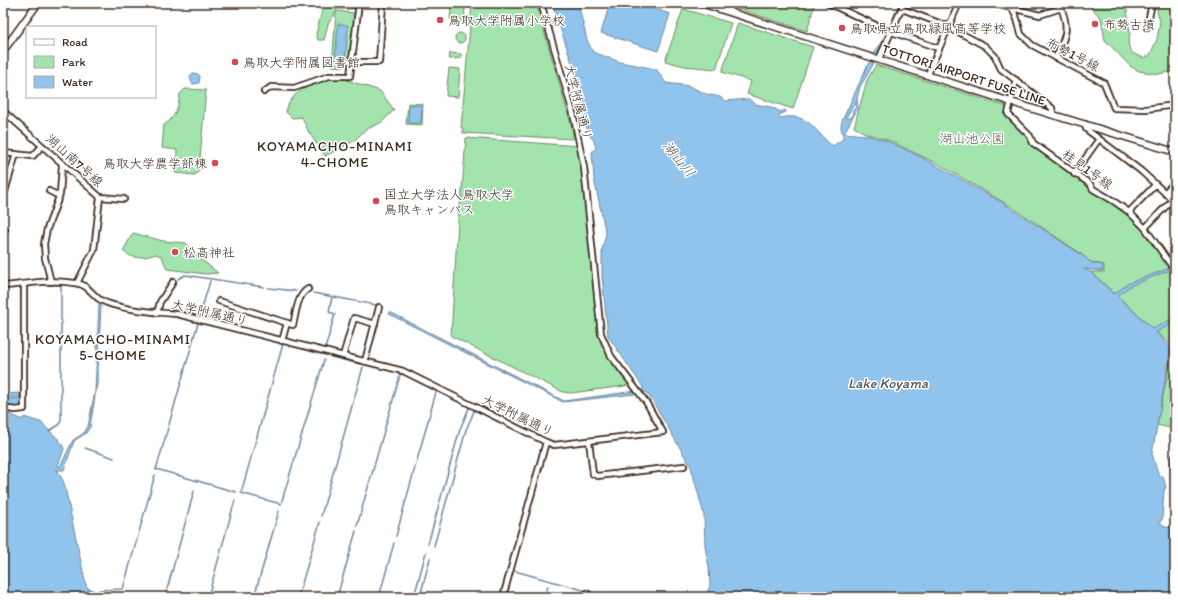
<svg xmlns="http://www.w3.org/2000/svg" width="1178" height="600" viewBox="0 0 1178 600" font-family="Itim,'Klee One',sans-serif">
	<style>
		.green { fill: #a3e4ae; stroke: #6f8766 }
		.water { fill: #91c4ed; stroke: #6f869a; fill-rule: evenodd }
		.lines { fill: none; stroke-linecap: round; stroke-linejoin: round }
		.stream { stroke: #6f869a; stroke-width: 1.5 }
		.street-casing { stroke: #3b2a1e; stroke-width: 8 }
		.secondary-casing { stroke: #3b2a1e; stroke-width: 9 }
		.street { stroke: #fff; stroke-width: 4.5 }
		.secondary { stroke: #fff; stroke-width: 6 }
		.poi-dot { fill: #d1495b; stroke: #fff; stroke-width: 1.5 }
		.labels { text-anchor: middle; stroke-width: 3; stroke-linejoin: round; paint-order: stroke }
		.poi-label { font-size: 13px; fill: #3b2a1e; stroke: #fff; text-anchor: start }
		.street-label { font-size: 13px; fill: #3b2a1e; stroke: #fff }
		.park-label { font-size: 13px; fill: #555842; stroke: #fff }
		.neighbourhood-label { font-size: 14px; letter-spacing: 1px; fill: #3b2a1e; stroke: #fff }
		.water-label { font-size: 14px; font-style: italic; fill: #55585c; stroke: #fff }
	</style>
	<rect width="100%" height="100%" fill="#fff"/>
	<filter id="ink" filterUnits="userSpaceOnUse"><feTurbulence type="fractalNoise" baseFrequency=".025" numOctaves="2"/><feDisplacementMap in="SourceGraphic" scale="8" xChannelSelector="R" yChannelSelector="G"/><feConvolveMatrix kernelMatrix="1 2 1 2 8 2 1 2 1" color-interpolation-filters="sRGB"/></filter>
	<g filter="url(#ink)">
		<g class="green">
			<path d="M313 3H354V9H337L336 11 354 13 350 67 332 66 336 12 328 24 324 40H318L316 34 322 11Z"/>
			<path d="M472 3H536L573 131V139L463 133V128H461Z"/>
			<path d="M733 3H815L807 31 732 7Z"/>
			<path d="M1087 3H1126L1130 33 1128 44 1132 53 1144 58 1150 55 1157 39 1160 21 1157 12 1159 3 1175 4V71L1158 74 1139 71 1130 66 1105 40 1101 18Z"/>
			<path d="M451 7 465 8 464 23 452 22V19H450Z"/>
			<path d="M683 9 731 23 716 69 684 66 665 61Z"/>
			<path d="M738 23 813 47 793 109 747 94 751 81 722 72Z"/>
			<circle cx="460" cy="38" r="5"/>
			<path d="M450 53 461 54 462 58 449 59Z"/>
			<path d="M876 65 1008 107 1007 116 1028 137 1033 146 1089 186C1093 194 1103 197 1111 202 1125 211 1140 225 1150 238 1160 249 1164 262 1175 273V429L1157 425 1173 347 1091 272H1104V265L1090 262 1080 253 1012 207 938 164 888 140 867 134 854 127 867 80Z"/>
			<path d="M449 68 460 69 458 97 446 96Z"/>
			<path d="M328 78 344 79 380 91 394 110 382 122 365 130 354 141 325 156 308 131 302 117 292 118 286 112C290 91 310 86 328 78Z"/>
			<path d="M185 89 206 90 199 170 195 175 175 173 177 150 162 148 164 125C176 117 178 108 180 94Z"/>
			<path d="M408 103 423 104 422 125 406 124Z"/>
			<path d="M466 138 578 146 585 189 597 325 606 351 630 384 625 386 571 393 563 392 451 336 459 204H461Z"/>
			<path d="M133 233 163 241 186 243 197 256 218 273 206 274 167 269 162 257 156 254C144 258 133 260 123 251Z"/>
		</g>
		<g class="water">
			<path d="M552 3H578L587 40 593 52 620 62 656 69 666 83 689 86 706 94 720 97 725 101 749 99 755 104 771 107 781 112 785 110 786 112 779 115V118C800 114 808 120 821 135 825 139 828 143 833 146L843 139C844 133 839 130 842 121L868 64 889 29 899 3H903L881 51 860 87 857 98 858 108 844 133 866 135 887 141 923 158 1003 203 1079 253 1092 263 1103 265V271L1084 269 1091 272 1114 294 1129 283 1175 266V268L1130 286 1117 296 1153 329 1175 317V322L1156 332 1171 348 1152 454 1159 476H1163L1166 488 1164 490 1162 520 1159 522 1167 528 1171 526 1175 529V597H705L710 586 709 567 705 546 704 515 691 467 652 400 647 393 643 392V387L608 336 602 276V250L606 234 594 179 592 152 596 148 594 141 588 133 573 66ZM855 102 856 107 853 110 852 117 847 119 846 118Z"/>
			<path d="M610 3H636L670 14 658 51 601 33Z"/>
			<path d="M338 24 348 25 345 61 335 60Z"/>
			<path d="M193 73 198 74 200 76 199 83 193 84 191 81 190 76Z"/>
			<path d="M409 105H422L421 123H408Z"/>
			<path d="M99 304H101L98 378 90 427 86 433 74 441 64 470H55L58 471 64 483 86 585 91 592 98 597H3V411L23 420 24 417 43 423C48 433 60 436 64 449L58 466 60 467 73 440 84 433 88 426 95 391Z"/>
			<path d="M390 312 564 401 635 391V394L563 402 389 314Z"/>
			<path d="M20 393V397H3V394Z"/>
			<path d="M22 398V407H6V399Z"/>
		</g>
		<g class="lines">
			<g class="stream">
				<path d="M178 279 185 275 264 287"/>
				<path d="M40 284H45"/>
				<path d="M65 284 74 285"/>
				<path d="M28 286 34 285"/>
				<path d="M13 287H18"/>
				<path d="M268 288 296 291"/>
				<path d="M313 293 376 305"/>
				<path d="M200 315 210 281"/>
				<path d="M301 348 283 344 241 493 281 504 324 360"/>
				<path d="M305 349 321 354"/>
				<path d="M325 349 335 314 329 312 332 297"/>
				<path d="M331 357 360 364"/>
				<path d="M411 372 432 383"/>
				<path d="M477 404 546 439"/>
				<path d="M49 431 59 425 61 420V285L52 284"/>
				<path d="M85 448 114 458"/>
				<path d="M156 469 236 492"/>
				<path d="M156 470 198 323"/>
				<path d="M321 516 363 367"/>
				<path d="M357 526 400 375"/>
				<path d="M396 536 436 392"/>
				<path d="M428 544 460 429 469 408"/>
				<path d="M434 546 466 430 475 409"/>
				<path d="M508 568 530 491"/>
				<path d="M515 571 608 597"/>
				<path d="M88 589 94 591"/>
				<path d="M99 590 123 589 155 475"/>
				<path d="M165 597 194 491"/>
				<path d="M208 597 235 500"/>
				<path d="M254 597 279 511"/>
				<path d="M298 597 320 522"/>
				<path d="M337 597 356 531"/>
				<path d="M379 597 394 543"/>
				<path d="M414 597 426 552"/>
				<path d="M420 597 430 558"/>
				<path d="M500 597 506 575"/>
				<path d="M545 597 548 586"/>
			</g>
			<defs>
				<g id="street">
					<path d="M828 3 884 29"/>
					<path d="M992 3 1012 8 1017 19 1021 34 1032 45 1104 83 1114 108 1146 109 1175 105"/>
					<path d="M1012 8 1040 15 1061 8C1070 29 1065 37 1056 58"/>
					<path d="M902 9 947 26 985 46 995 56 1001 69 1052 108 1053 114"/>
					<path d="M729 12 731 3"/>
					<path d="M1147 27 1152 3"/>
					<path d="M892 32 938 48"/>
					<path d="M879 59 904 3"/>
					<path d="M353 62H379L383 3"/>
					<path d="M928 74 959 3"/>
					<path d="M1016 80 1008 114 1030 136 1033 143 1090 184 1093 189 1112 200 1129 212 1145 228 1175 271"/>
					<path d="M264 92 271 87 294 88 329 76H350L359 3"/>
					<path d="M3 111 100 197 94 250 77 283"/>
					<path d="M1085 124 1086 129 1141 171 1175 202"/>
					<path d="M3 153 33 156 42 146"/>
					<path d="M1074 174 1099 139"/>
					<path d="M49 191 59 196"/>
					<path d="M1165 193 1175 181"/>
					<path d="M100 197 124 199"/>
					<path d="M3 198 16 154"/>
					<path d="M1129 212 1155 185"/>
					<path d="M1145 228 1172 200"/>
					<path d="M3 229H5"/>
					<path d="M51 282 45 258 44 244 47 229 60 194 62 165"/>
					<path d="M3 286C27 284 55 278 80 284 88 286 92 294 99 299 114 309 158 313 177 314L403 371 546 442 554 445 663 432 646 402 611 356 601 334 584 167 573 113 541 3"/>
					<path d="M219 301 287 323"/>
					<path d="M157 313 160 302 173 282"/>
					<path d="M282 341 287 323 293 325C296 314 297 295 308 289"/>
					<path d="M343 356 354 318 375 324"/>
					<path d="M365 361 379 307"/>
					<path d="M3 408 15 410 24 409V284"/>
					<path d="M589 441 593 474 597 476 684 466"/>
					<path d="M503 597 546 442"/>
					<path d="M586 597 587 593"/>
				</g>
				<g id="secondary">
					<path d="M701 3 1011 102 1175 152"/>
					<path d="M3 51 38 3"/>
					<path d="M1175 458V485"/>
				</g>
			</defs>
			<use href="#street" class="street-casing"/>
			<use href="#secondary" class="secondary-casing"/>
			<use href="#street" class="street"/>
			<use href="#secondary" class="secondary"/>
		</g>
	</g>
	<g class="poi-dot">
		<circle cx="440" cy="20" r="4"/>
		<circle cx="1095" cy="24" r="4"/>
		<circle cx="842" cy="28" r="4"/>
		<circle cx="235" cy="62" r="4"/>
		<circle cx="215" cy="163" r="4"/>
		<circle cx="376" cy="201" r="4"/>
		<circle cx="175" cy="252" r="4"/>
	</g>
	<g class="labels">
		<g class="poi-label">
			<text x="448" y="25">鳥取大学附属小学校</text>
			<text x="1103" y="29">布勢古墳</text>
			<text x="850" y="33">鳥取県立鳥取緑風高等学校</text>
			<text x="243" y="67">鳥取大学附属図書館</text>
			<text x="207" y="168" text-anchor="end">鳥取大学農学部棟</text>
			<text x="384" y="199">国立大学法人鳥取大学<tspan x="384" dy="15">鳥取キャンパス</tspan></text>
			<text x="183" y="257">松高神社</text>
		</g>
		<g class="street-label">
			<text transform="translate(1073 54) rotate(27)" y="5">布勢1号線</text>
			<text transform="translate(964 74) rotate(18)" y="5">TOTTORI AIRPORT FUSE LINE</text>
			<text transform="translate(579 102) rotate(76)" y="5">大学附属通り</text>
			<text transform="translate(75 160) rotate(42)" y="5">湖山南7号線</text>
			<text transform="translate(1088 169) rotate(36)" y="5">桂見1号線</text>
			<text transform="translate(210 312) rotate(13)" y="5">大学附属通り</text>
			<text transform="translate(518 415) rotate(26)" y="5">大学附属通り</text>
		</g>
		<g class="park-label">
			<text x="972" y="143">湖山池公園</text>
		</g>
		<g class="neighbourhood-label">
			<text x="335" y="151">KOYAMACHO-MINAMI<tspan x="335" dy="16">4-CHOME</tspan></text>
			<text x="113" y="344">KOYAMACHO-MINAMI<tspan x="113" dy="16">5-CHOME</tspan></text>
		</g>
		<g class="water-label">
			<text transform="translate(679 159) rotate(51)" y="5">湖山川</text>
			<text x="888" y="388">Lake Koyama</text>
		</g>
	</g>
	<rect width="1178" height="600" fill="none" stroke="#fff" stroke-width="16"/>
	<rect x="8" y="8" width="1162" height="584" fill="none" stroke="#3b2a1e" stroke-width="1.5" filter="url(#ink)"/>
	<rect x="26" y="26" width="130" height="72" fill="#ffffff" stroke="#b1aaa5"/>
	<rect x="34" y="39" width="20" height="6" fill="#ffffff" stroke="#b1aaa5"/>
	<text x="62" y="46" font-size="12" fill="#3b2a1e">Road</text>
	<rect x="34" y="56" width="20" height="12" fill="#a3e4ae" stroke="#b1aaa5"/>
	<text x="62" y="66" font-size="12" fill="#3b2a1e">Park</text>
	<rect x="34" y="76" width="20" height="12" fill="#91c4ed" stroke="#b1aaa5"/>
	<text x="62" y="86" font-size="12" fill="#3b2a1e">Water</text>
</svg>
